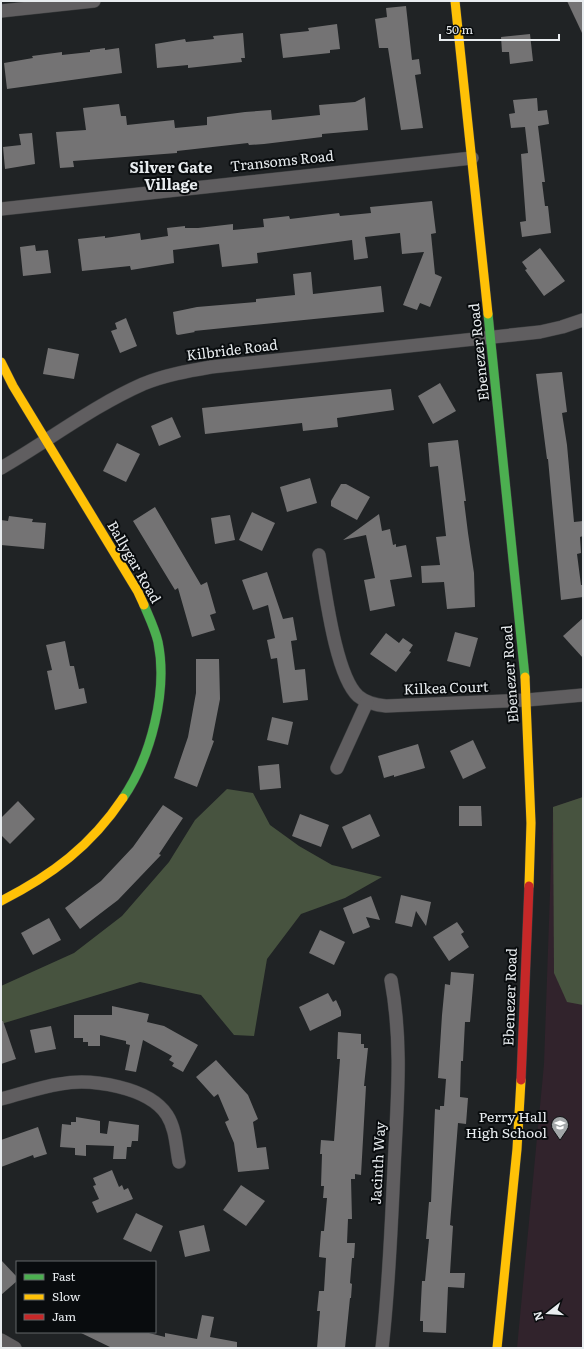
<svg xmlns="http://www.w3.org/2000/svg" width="584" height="1349" viewBox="0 0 584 1349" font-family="Literata,serif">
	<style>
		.education { fill: #31232c }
		.forest { fill: #47533f }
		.building { fill: #747374 }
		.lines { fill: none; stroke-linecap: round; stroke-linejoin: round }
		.street-casing { stroke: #3d3f40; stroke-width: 14 }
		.fast-casing { stroke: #3d3f40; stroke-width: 10 }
		.slow-casing { stroke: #3d3f40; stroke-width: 10 }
		.jam-casing { stroke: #3d3f40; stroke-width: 10 }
		.street { stroke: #605e60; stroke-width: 13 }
		.fast { stroke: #4caf50; stroke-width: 9 }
		.slow { stroke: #ffc107; stroke-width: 9 }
		.jam { stroke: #c62828; stroke-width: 9 }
		.labels { text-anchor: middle; stroke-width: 4; stroke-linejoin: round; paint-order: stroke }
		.street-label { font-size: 14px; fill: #e8ecef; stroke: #090c0e }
		.poi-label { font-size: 14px; fill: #e8ecef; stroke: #090c0e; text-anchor: end }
		.neighbourhood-label { font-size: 15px; font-weight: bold; fill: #e8ecef; stroke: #090c0e }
	</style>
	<rect width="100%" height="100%" fill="#202325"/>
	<path class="education" d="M583 797V1348H517L544 1064 553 807Z"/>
	<g class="forest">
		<path d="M227 789 253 793 270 825 299 846 332 865 382 877 345 898 301 914 267 959 254 1036 234 1035 201 995 140 982 1 1024V986L74 953 122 916 169 862 195 820Z"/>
		<path d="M583 797V1005L567 1002 554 973 553 807Z"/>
	</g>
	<g class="building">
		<path d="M567 1H583V35Z"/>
		<path d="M406 6 412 60 419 59 421 74 415 75 423 128 401 130 388 48H379L375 19 387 17 386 8Z"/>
		<path d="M337 24 340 49 330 50V53L283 58 280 34 309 31 308 28Z"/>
		<path d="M243 33 245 58H241L242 62 188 68V65L157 68 155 44 185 39 186 42 214 39 213 36Z"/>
		<path d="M530 34 533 61 510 64 509 52H502L501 37Z"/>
		<path d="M105 48V50L119 48 122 73 7 89 4 63 33 58 32 56 62 52V55L90 52V50Z"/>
		<path d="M365 97 368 130 322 134V137L264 144 249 145 248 143 177 151V153L73 161 74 167 60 168 56 132 86 130 83 108 119 104 121 116H126L127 125 174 120 175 128 207 125V117L245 112 271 110 272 120 320 115 319 105 355 102Z"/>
		<path d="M537 98 538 111 547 110 549 124 538 126 545 182H542L545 206H548L551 233 522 237 520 222 526 221 521 154 528 153 525 127 511 128 509 114 515 113 513 100Z"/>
		<path d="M32 133 35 164 5 169 3 147 21 145 19 134Z"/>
		<path d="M432 201 436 233 431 234 435 274 442 277 430 307 420 303 417 310 403 305 424 252 402 254 400 233 365 237 368 258 354 260 352 240 257 253 258 263 222 267 219 244 173 250 174 263 131 270 130 266 82 271 78 239 105 236V238L140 233 141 240 168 236 167 228 185 226V228H198L233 224V230L264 227 263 219 289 216 290 219 339 213 340 216 371 213 370 207Z"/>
		<path d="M35 245 36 251 48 250 51 273 23 276 20 247Z"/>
		<path d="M540 248 565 281 544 296 525 270 527 269 522 262Z"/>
		<path d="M311 272 313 294 381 286 384 312 194 331 195 332 178 335 176 334 173 312 197 307 256 302V299L295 295 293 274Z"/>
		<path d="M126 318 137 346 120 353 111 331 117 329 115 323Z"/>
		<path d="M48 348 79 354 74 379 43 374Z"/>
		<path d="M562 372 567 412 562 413 567 445 574 522 583 521V536L580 537 581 553 577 554 581 585H583V597L561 600 548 459H547L536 374Z"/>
		<path d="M440 383 456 411 433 424 418 396Z"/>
		<path d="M391 389 394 410 337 418 338 427 303 431 302 423 205 434 202 408Z"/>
		<path d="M172 417 181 437 159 446 151 426Z"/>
		<path d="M458 440 466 501H464L468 533 474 573 475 607 447 609 444 582 422 583 421 566 440 565 436 537 446 536 438 466 430 467 428 443Z"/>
		<path d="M117 443 140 454 126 482 103 471Z"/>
		<path d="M310 478 317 503 287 512 280 487Z"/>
		<path d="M341 484H346L370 497 357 520 331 506V501Z"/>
		<path d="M155 507 201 585 207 582 216 613 210 615 215 630 192 637 178 588 175 590 133 521Z"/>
		<path d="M252 512 275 523 262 551 239 540Z"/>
		<path d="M379 514 382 531 390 529 393 545 396 544V547L406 545 412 577 390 580 395 606 370 611 364 580 375 578 366 535 343 540Z"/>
		<path d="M230 515 235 540 215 544 211 518Z"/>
		<path d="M9 516 33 519 32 522 46 523 44 549 1 545V520L8 521Z"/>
		<path d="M267 572 283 619 293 617 297 640 291 641 295 670 305 669 308 700 283 703 277 658 271 659 267 640 275 638 268 605 253 610 242 580Z"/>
		<path d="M583 618V658L563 636Z"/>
		<path d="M455 632 478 638 470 667 447 661Z"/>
		<path d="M386 633 399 643 403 638 413 645 409 651 411 652 396 672 370 654Z"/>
		<path d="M65 641 70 666H74L79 689 84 688 87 703 55 710 47 671 52 670 46 645Z"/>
		<path d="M196 659H219L220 699 212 740 214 741 197 787 174 778 188 737 196 693Z"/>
		<path d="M272 717 293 722 288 745 267 740Z"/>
		<path d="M473 740 486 768 463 779 450 751Z"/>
		<path d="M418 744 425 768 394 777V775L384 778 378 756Z"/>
		<path d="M279 764 281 788 260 790 258 766Z"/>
		<path d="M18 801 35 819 10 844 1 835V818Z"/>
		<path d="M163 805 183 818 159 854 161 855 118 900 80 929 65 908 101 881 133 847Z"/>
		<path d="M459 806H481L482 826H459Z"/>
		<path d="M300 814 329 825 321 847 292 836Z"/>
		<path d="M370 814 380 836 352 849 342 827Z"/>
		<path d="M401 895 431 902 426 926 416 911 412 927 395 923Z"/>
		<path d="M371 896 380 920 366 917 370 927 353 934 343 908Z"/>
		<path d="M49 918 61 940 33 955 21 933Z"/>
		<path d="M457 922 464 932 461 934 469 947 449 961 433 937Z"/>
		<path d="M320 930 345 942 334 965 309 953Z"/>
		<path d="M451 972 474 974 470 1022H465L463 1061H461L460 1097 468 1098 466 1124 458 1123 450 1225 453 1226 450 1273H465L464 1288 448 1287 446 1333 423 1332V1321H420L422 1281H425L429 1239H426L429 1202H431L435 1109 440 1110V1106H444L446 1079 438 1078 442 1015 445 984 450 985Z"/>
		<path d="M328 993 333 1002 336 1000 341 1011V1016L310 1031 299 1007Z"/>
		<path d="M112 1006 149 1014 147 1022 164 1026 198 1045 183 1072 172 1066 174 1063 169 1060 172 1056 143 1040 136 1072 125 1070 130 1045 126 1044V1041L100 1035V1046H88V1042H83V1038H74V1015H112Z"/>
		<path d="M1 1021H3L16 1059 1 1064Z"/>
		<path d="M51 1026 56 1049 35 1053 30 1030Z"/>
		<path d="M338 1032 361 1034V1044H364V1048H368L364 1086H366L361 1175 355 1174V1179H351L352 1219H348L347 1243H355L354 1258H352L350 1283 352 1284 351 1298H350L345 1348H317L320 1311H317L319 1291H324L326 1258 319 1257 321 1231H324L327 1198H323L324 1186H321L322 1154H320L321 1140 334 1141 340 1059H337Z"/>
		<path d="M216 1060 248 1095 258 1119 253 1122 257 1148 266 1147 269 1169 238 1172 234 1143 225 1122 229 1120 218 1094 214 1097 196 1077Z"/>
		<path d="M76 1117 100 1121V1133L107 1134 109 1121 139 1125 138 1141H132L131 1147H127L126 1159H113L114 1146 86 1145V1156L75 1155V1148L60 1147 62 1124 71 1125V1122H76Z"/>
		<path d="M38 1127 47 1154 34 1158 33 1155 1 1167V1140Z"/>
		<path d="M112 1170 119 1187 122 1185 124 1190 128 1188 133 1199 97 1213 92 1202 99 1199 93 1186 96 1185 93 1178Z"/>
		<path d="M241 1185 265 1201 246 1226 223 1210Z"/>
		<path d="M136 1213 163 1226 151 1252 123 1239Z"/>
		<path d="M204 1225 210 1251 185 1257 179 1231Z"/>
		<path d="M1 1260 17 1277V1281L1 1295Z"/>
		<path d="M202 1315 214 1317 210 1337 237 1342V1348H112L79 1332H145L165 1337V1333L197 1339Z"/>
	</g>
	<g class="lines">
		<defs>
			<g id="street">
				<path d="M1 11 94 1"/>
				<path d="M1 209 472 158"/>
				<path d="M1 468C48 441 93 406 143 384 165 375 188 371 211 367L540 332 562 327 583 320"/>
				<path d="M319 555C325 588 335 675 358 696 366 703 376 705 386 706L527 700 583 695"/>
				<path d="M337 768 367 702"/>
				<path d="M1 1099C21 1094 40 1087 60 1084 91 1078 149 1087 167 1115 176 1129 176 1147 179 1162"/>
				<path d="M1 1340 15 1348"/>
				<path d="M382 1348C389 1288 391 1229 394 1169 397 1103 403 1045 391 980"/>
			</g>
			<g id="fast">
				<path d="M488 314 525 677"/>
				<path d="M123 798C151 757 168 691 158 642 155 629 149 617 144 605"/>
			</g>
			<g id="slow">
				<path d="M455 1 488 314"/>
				<path d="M1 362 13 386 138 592 144 605"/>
				<path d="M525 677 531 823 529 886"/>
				<path d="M1 901C52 875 91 846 123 798"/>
				<path d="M497 1348 517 1149 521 1080"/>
			</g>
			<path id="jam" d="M521 1080 529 886"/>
		</defs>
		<use href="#street" class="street-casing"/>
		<use href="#fast" class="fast-casing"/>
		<use href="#slow" class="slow-casing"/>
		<use href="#jam" class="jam-casing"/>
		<use href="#street" class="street"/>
		<use href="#fast" class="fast"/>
		<use href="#slow" class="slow"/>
		<use href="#jam" class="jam"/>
	</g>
	<defs>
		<symbol id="school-pin" viewBox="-11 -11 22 30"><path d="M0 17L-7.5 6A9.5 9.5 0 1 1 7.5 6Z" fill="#a2a6a8" stroke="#090c0e"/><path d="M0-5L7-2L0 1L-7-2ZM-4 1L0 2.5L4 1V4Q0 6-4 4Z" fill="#fff"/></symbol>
	</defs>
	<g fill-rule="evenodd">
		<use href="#school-pin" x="550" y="1115" width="20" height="27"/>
	</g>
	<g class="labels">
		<g class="street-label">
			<text transform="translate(282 161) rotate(-6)" y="5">Transoms Road</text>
			<text transform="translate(232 350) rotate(-7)" y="5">Kilbride Road</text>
			<text transform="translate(479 352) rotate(-96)" y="5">Ebenezer Road</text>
			<text transform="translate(134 562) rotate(60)" y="5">Ballygar Road</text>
			<text transform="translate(510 674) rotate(-94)" y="5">Ebenezer Road</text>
			<text transform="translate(446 688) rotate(-2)" y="5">Kilkea Court</text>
			<text transform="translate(510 997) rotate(-88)" y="5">Ebenezer Road</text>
			<text transform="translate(378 1163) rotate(-87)" y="5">Jacinth Way</text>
		</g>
		<g class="poi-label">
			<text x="547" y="1122">Perry Hall<tspan x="547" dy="16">High School</tspan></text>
		</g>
		<g class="neighbourhood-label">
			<text x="171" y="173">Silver Gate<tspan x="171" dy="17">Village</tspan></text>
		</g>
	</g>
	<rect width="584" height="1349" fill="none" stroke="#e8ecef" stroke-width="4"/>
	<rect x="16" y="1261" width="140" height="72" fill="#090c0e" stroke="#626668"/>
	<rect x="24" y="1274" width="20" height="6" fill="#4caf50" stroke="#626668"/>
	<text x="52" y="1281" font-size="12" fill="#e8ecef">Fast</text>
	<rect x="24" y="1294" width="20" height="6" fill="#ffc107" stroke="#626668"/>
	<text x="52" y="1301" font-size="12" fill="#e8ecef">Slow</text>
	<rect x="24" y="1314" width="20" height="6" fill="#c62828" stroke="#626668"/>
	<text x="52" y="1321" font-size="12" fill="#e8ecef">Jam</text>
	<g transform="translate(548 1313) rotate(253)" stroke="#090c0e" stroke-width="3" paint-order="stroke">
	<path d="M0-3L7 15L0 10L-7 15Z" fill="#e8ecef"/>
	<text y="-6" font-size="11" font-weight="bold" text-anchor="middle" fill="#e8ecef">N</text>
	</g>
	<path d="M440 34v6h119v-6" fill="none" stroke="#e8ecef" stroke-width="2"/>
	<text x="446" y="34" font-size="12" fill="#e8ecef" stroke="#090c0e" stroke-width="3" paint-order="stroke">50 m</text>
</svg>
